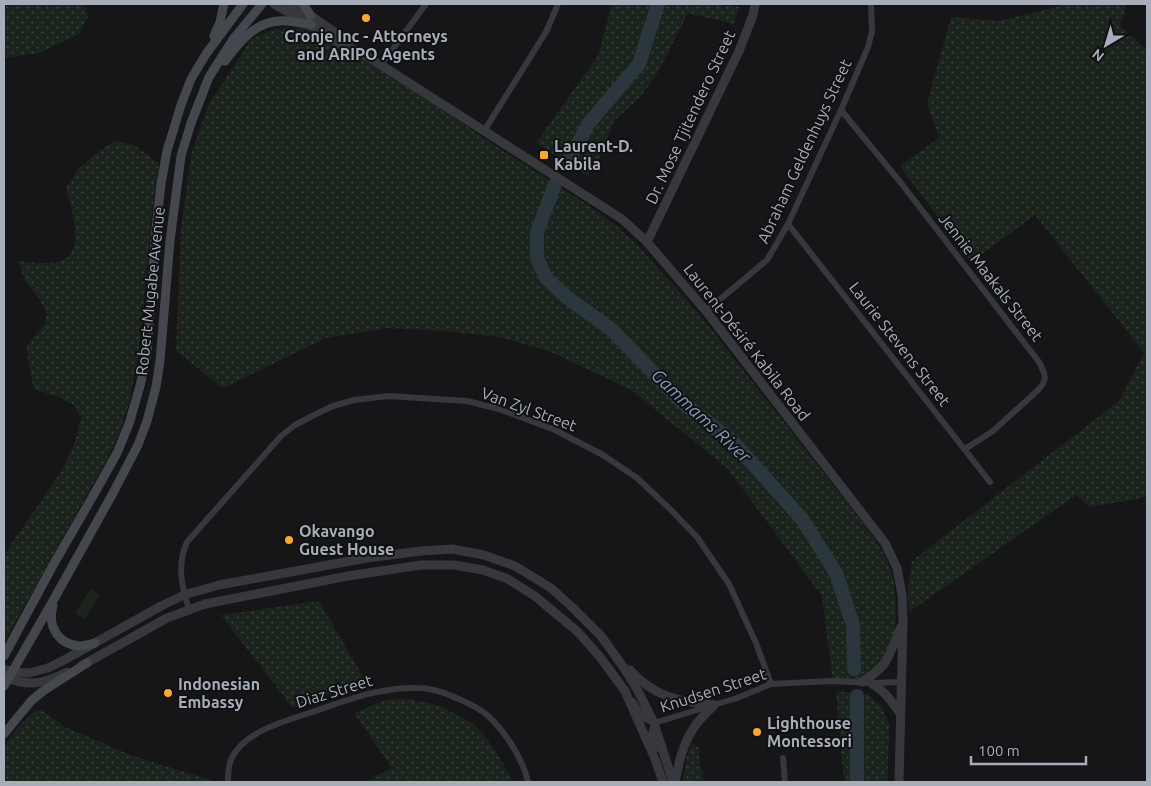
<svg xmlns="http://www.w3.org/2000/svg" width="1151" height="786" viewBox="0 0 1151 786" font-family="Ubuntu,sans-serif">
	<style>
		.grass { fill: url(#grass-dots) }
		.pitch { fill: #1b241c }
		.lines { fill: none; stroke-linecap: round; stroke-linejoin: round }
		.river { stroke: #2b363d; stroke-width: 14 }
		.minor { stroke: #37383e; stroke-width: 6 }
		.tertiary { stroke: #37383e; stroke-width: 9 }
		.secondary { stroke: #44474e; stroke-width: 9 }
		.poi-dot { fill: #ffa827; stroke: #111113; stroke-width: 2 }
		.labels { text-anchor: middle; stroke-width: 4; stroke-linejoin: round; paint-order: stroke }
		.poi-label { font-size: 16px; font-weight: bold; fill: #a7aeb9; stroke: #111113; text-anchor: start }
		.street-label { font-size: 16px; fill: #a7aeb9; stroke: #111113 }
		.water-label { font-size: 18px; font-style: italic; fill: #7b9fb7; stroke: #111113 }
	</style>
	<defs>
		<pattern id="grass-dots" width="8" height="8" patternUnits="userSpaceOnUse" patternTransform="scale(1.25)"><rect width="8" height="8" fill="#1b241c"/><path d="M2 2h.1M6 6h.1" fill="none" stroke="#39413b" stroke-width="1.8" stroke-linecap="round"/></pattern>
	</defs>
	<rect width="100%" height="100%" fill="#161618"/>
	<g class="grass">
		<path d="M4 4H84L88 17 79 34 39 53 4 58Z"/>
		<path d="M612 4H703L739 7 734 24 688 13 657 74 641 96 613 122 599 160 587 175 536 143 598 56Z"/>
		<path d="M1069 4H1127L1120 26 1147 50V497L1089 507 1076 495 909 612 908 590 912 561 1119 401 1144 353 1035 215 971 262 900 166 939 138 927 103 951 17 999 21Z"/>
		<path d="M310 28 381 65 482 137 591 207 618 227 641 249 700 315 870 532C893 566 896 579 896 620 895 627 895 644 891 651 890 654 886 657 883 659 876 667 869 675 862 682L833 681 822 596 727 468 631 390 549 351 498 337 447 331 387 328 326 338 223 388 176 351 181 229 191 154 209 104 252 38 276 29Z"/>
		<path d="M116 141 134 145 159 163 153 203 139 350 130 400 120 431 105 463 4 642V555L62 470 74 445 81 417 74 405 61 398 34 389 28 363 27 345 46 323V311L40 300 25 281 18 261C30 262 54 266 65 259 85 247 71 206 66 188L78 169 99 151Z"/>
		<path d="M319 601 366 682 292 707 221 615Z"/>
		<path d="M836 691 867 694 882 707 889 724V735L887 782H844Z"/>
		<path d="M389 699H409L440 706 472 723 485 736 496 752 514 782H366L392 768 354 713Z"/>
		<path d="M41 710 65 727 133 756 217 782H4V746L20 725 34 712Z"/>
		<path d="M692 743 699 748 700 765 704 782H682L687 756Z"/>
	</g>
	<path class="pitch" d="M90 589 100 595 85 619 75 613Z"/>
	<g class="lines">
		<g class="river">
			<path d="M567 163 589 123 639 64 658 4"/>
			<path d="M555 184 537 232V258L546 278 564 295 612 330 681 401 733 442 802 519 836 573 853 625 854 669"/>
			<path d="M857 782V696"/>
		</g>
		<g class="minor">
			<path d="M381 65 426 4"/>
			<path d="M841 110 901 183 1039 362C1046 375 1048 380 1037 391L993 431 965 449"/>
			<path d="M484 131 546 32 558 4"/>
			<path d="M788 224 990 482"/>
			<path d="M706 311 767 260 788 224 841 110 868 47 872 31 871 4"/>
			<path d="M189 609C181 585 177 565 187 542L281 436 295 425 314 415 333 406 354 400 388 396 467 401 499 409 555 430 603 455 637 478 670 509 697 537 729 584 756 643 771 684"/>
			<path d="M633 701 644 718 654 723"/>
			<path d="M654 723 737 698 771 684 833 681 871 683 901 682"/>
			<path d="M654 723 651 735 655 750"/>
			<path d="M783 758 785 782"/>
			<path d="M228 782C228 775 228 767 231 760 243 730 290 720 318 710 350 699 382 687 417 688 429 688 443 692 454 697 465 702 478 707 487 715 505 731 523 759 528 782"/>
		</g>
		<g class="tertiary">
			<path d="M274 4 311 25 344 46 360 52 381 65 622 219 647 242 706 311 885 543 897 568 902 595 903 622 899 782"/>
			<path d="M288 4 311 16 349 42"/>
			<path d="M647 242 739 51 753 15 755 4"/>
			<path d="M81 666 167 618 205 604 348 576 421 565H454L483 570 508 579 536 597 578 632 600 657 625 691 655 759 663 782"/>
			<path d="M4 669 11 672 29 673 48 668 66 659 163 605 184 595 219 585 367 558 421 551 452 549 484 555 515 566 551 588 573 608 601 636 624 668 638 691 654 723 673 782"/>
			<path d="M630 670C654 697 680 702 714 705"/>
			<path d="M4 677C29 687 43 684 67 672"/>
			<path d="M862 682C870 677 878 671 884 664 892 653 895 639 901 627"/>
			<path d="M871 683C885 691 891 701 900 713"/>
			<path d="M675 782C679 763 682 746 693 729 698 720 707 713 714 705"/>
		</g>
		<g class="secondary">
			<path d="M303 4 311 16"/>
			<path d="M214 36 220 22 224 4"/>
			<path d="M225 61C241 40 258 18 288 21 295 22 303 23 311 25"/>
			<path d="M53 606C47 626 58 644 79 646 85 646 90 644 95 643"/>
			<path d="M4 656 52 567 97 489 117 453 129 424 140 386 147 353 156 229 161 184 167 151 181 105 191 79 206 54 243 4"/>
			<path d="M4 686 54 599 113 493 138 445 147 421 156 387 160 361 170 241 181 156 191 123 209 77 234 38 262 4"/>
			<path d="M4 734 31 701 43 691 87 663"/>
		</g>
	</g>
	<g class="poi-dot">
		<circle cx="366" cy="18" r="5"/>
		<rect x="539" y="150" width="10" height="10" rx="2.5"/>
		<circle cx="289" cy="540" r="5"/>
		<circle cx="168" cy="693" r="5"/>
		<circle cx="757" cy="732" r="5"/>
	</g>
	<g class="labels">
		<g class="poi-label">
			<text x="366" y="42" text-anchor="middle">Cronje Inc - Attorneys<tspan x="366" dy="18">and ARIPO Agents</tspan></text>
			<text x="554" y="152">Laurent-D.<tspan x="554" dy="18">Kabila</tspan></text>
			<text x="299" y="537">Okavango<tspan x="299" dy="18">Guest House</tspan></text>
			<text x="178" y="690">Indonesian<tspan x="178" dy="18">Embassy</tspan></text>
			<text x="767" y="729">Lighthouse<tspan x="767" dy="18">Montessori</tspan></text>
		</g>
		<g class="street-label">
			<text transform="translate(690 117) rotate(-65)" y="6">Dr. Mose Tjitendero Street</text>
			<text transform="translate(804 151) rotate(-65)" y="6">Abraham Geldenhuys Street</text>
			<text transform="translate(991 277) rotate(52)" y="6">Jennie Maakals Street</text>
			<text transform="translate(150 291) rotate(-84)" y="6">Robert Mugabe Avenue</text>
			<text transform="translate(747 342) rotate(52)" y="6">Laurent-Désiré Kabila Road</text>
			<text transform="translate(900 344) rotate(52)" y="6">Laurie Stevens Street</text>
			<text transform="translate(529 409) rotate(20)" y="6">Van Zyl Street</text>
			<text transform="translate(713 690) rotate(-18)" y="6">Knudsen Street</text>
			<text transform="translate(334 691) rotate(-17)" y="6">Diaz Street</text>
		</g>
		<g class="water-label">
			<text transform="translate(701 416) rotate(43)" y="6">Gammams River</text>
		</g>
	</g>
	<rect width="1151" height="786" fill="none" stroke="#a7aeb9" stroke-width="10"/>
	<g transform="translate(1106 45) rotate(218)" stroke="#111113" stroke-width="4" paint-order="stroke">
	<path d="M0-4L9 19L0 12L-9 19Z" fill="#a7aeb9"/>
	<text y="-8" font-size="14" font-weight="bold" text-anchor="middle" fill="#a7aeb9">N</text>
	</g>
	<path d="M971 756v8h115v-8" fill="none" stroke="#a7aeb9" stroke-width="2.5"/>
	<text x="978" y="756" font-size="15" fill="#a7aeb9" stroke="#111113" stroke-width="4" paint-order="stroke">100 m</text>
</svg>
